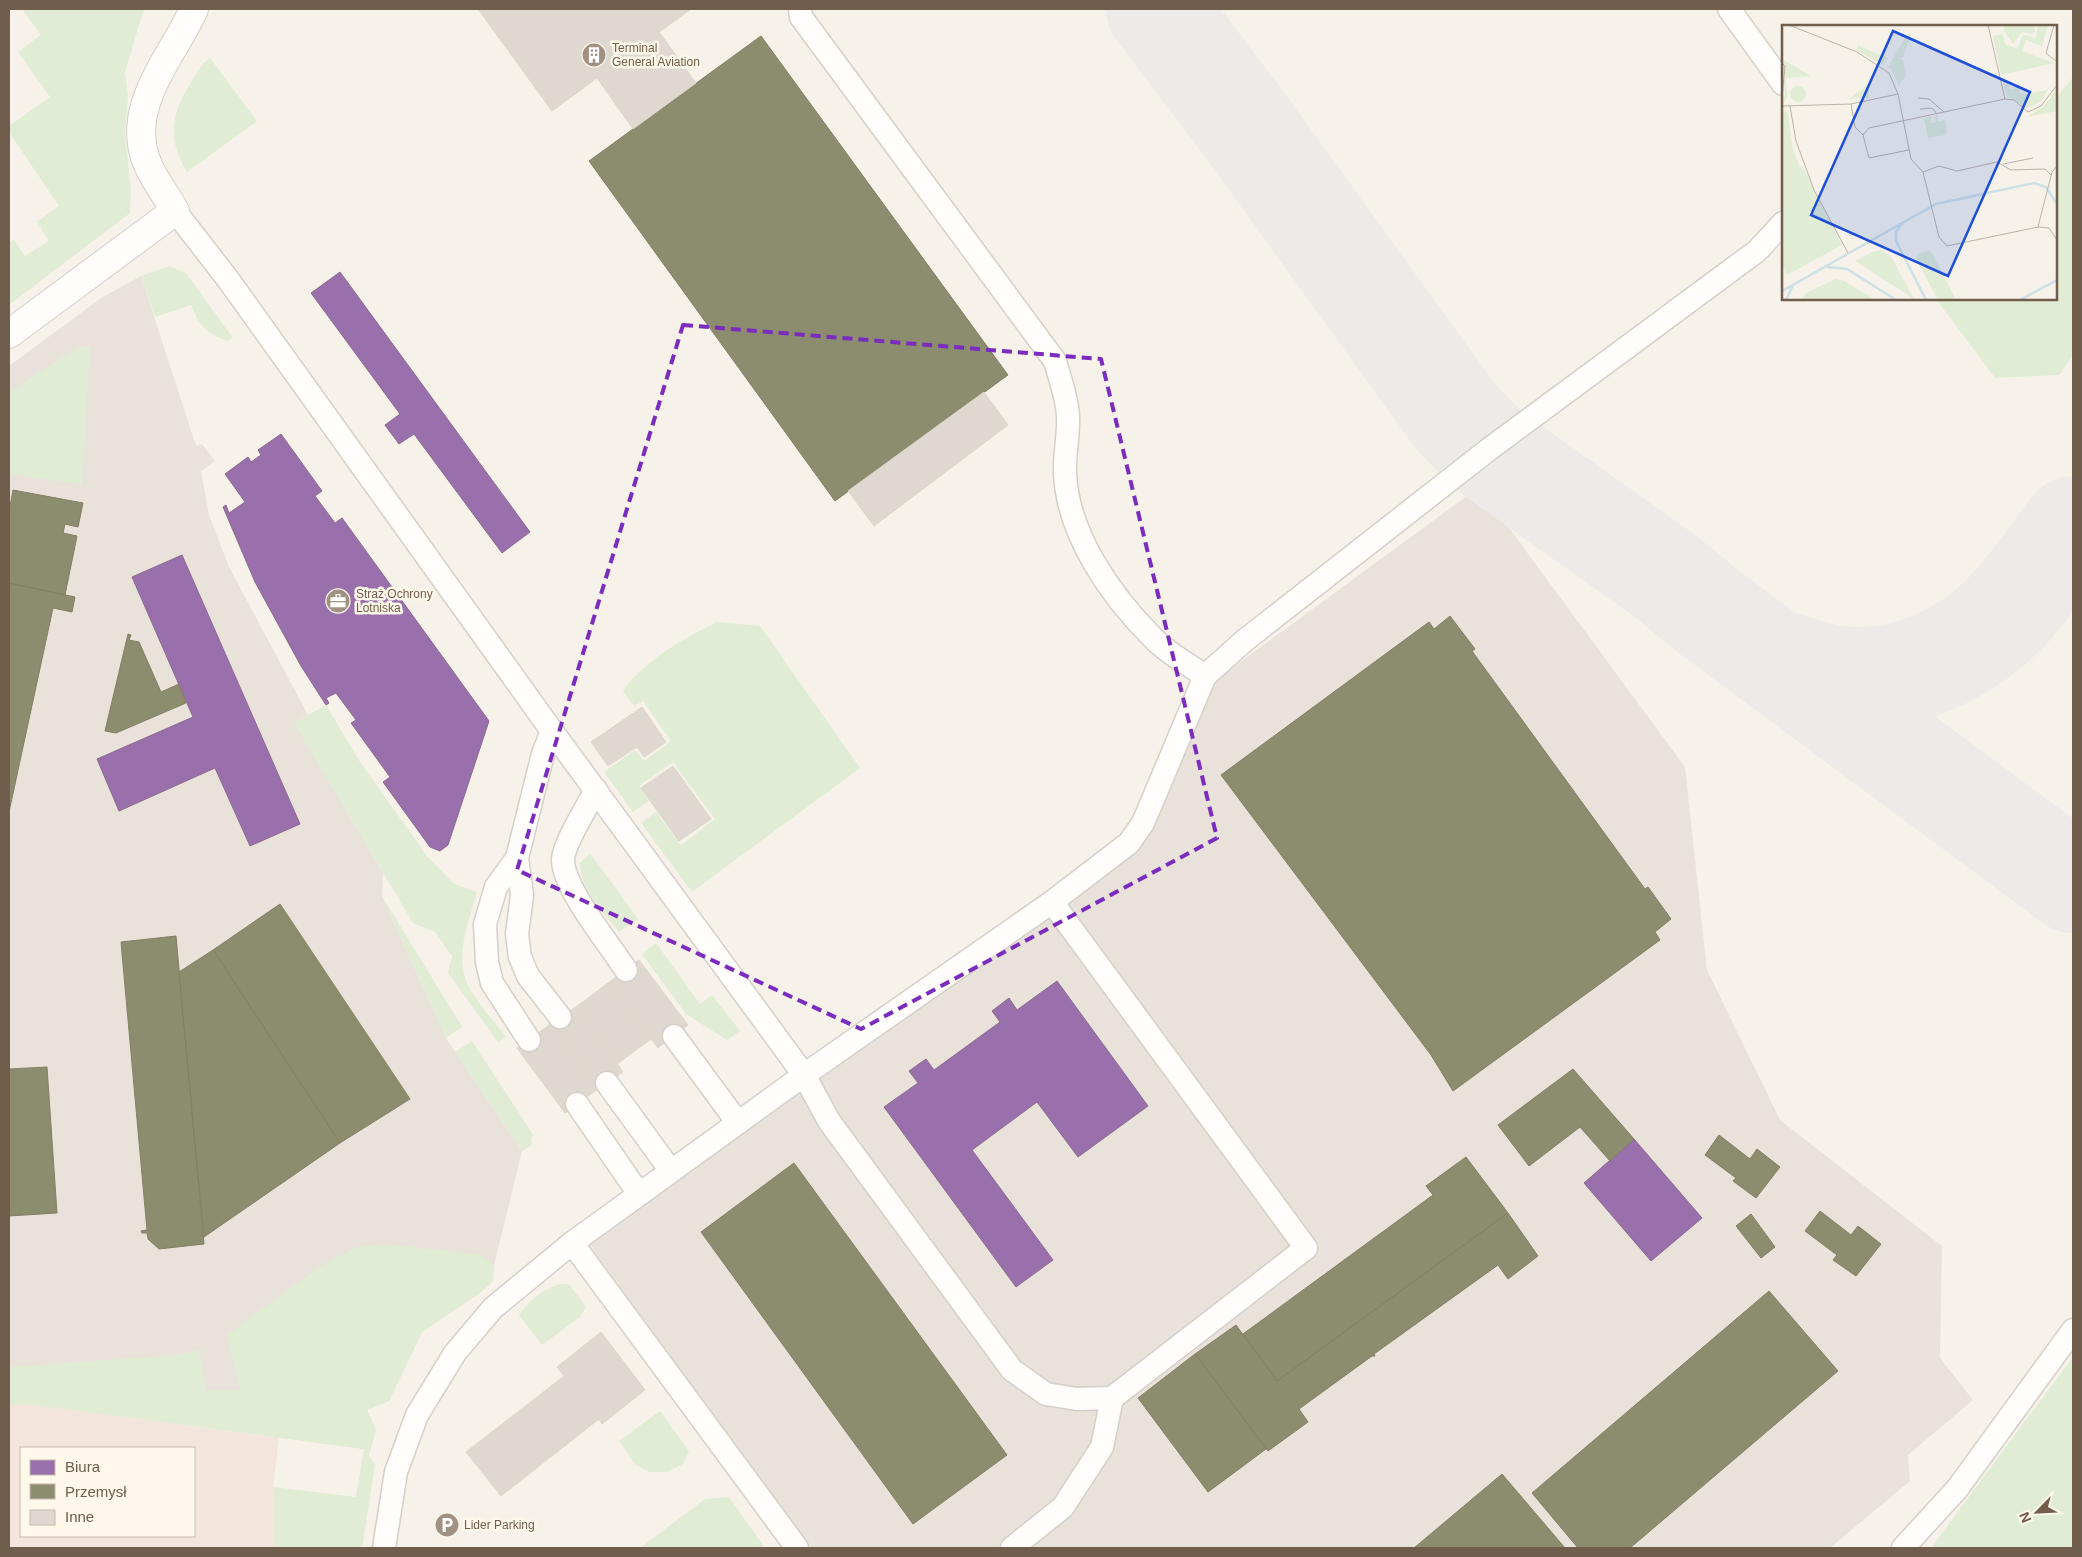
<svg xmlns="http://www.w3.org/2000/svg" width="2082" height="1557" viewBox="0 0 2082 1557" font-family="Arial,sans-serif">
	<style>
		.commercial { fill: #f3e5db; fill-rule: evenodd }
		.industrial { fill: #e8e2db }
		.green { fill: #e1ecd5 }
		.offices { fill: #9970ab; stroke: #8d6a8e }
		.industry { fill: #8c8c6e; stroke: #847e64 }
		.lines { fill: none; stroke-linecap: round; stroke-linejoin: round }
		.taxiway { stroke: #eeeae7; stroke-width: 102 }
		.building { fill: #dfd8d0; stroke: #ded6cc }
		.lane-casing { stroke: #d5cfc8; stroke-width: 25 }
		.street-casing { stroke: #d5cfc8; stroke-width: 30 }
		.lane { stroke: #fefdfc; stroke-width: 22 }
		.street { stroke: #fefdfc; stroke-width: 28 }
		.marked { fill: none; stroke: #7b2cbf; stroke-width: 4; stroke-dasharray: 10 6; stroke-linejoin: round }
		.labels { text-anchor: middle; stroke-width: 5; stroke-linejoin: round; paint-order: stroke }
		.poi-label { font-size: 12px; fill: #715d4c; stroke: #fef8eb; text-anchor: start }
		.inset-river { fill: none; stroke: #cde0e5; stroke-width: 2.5 }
		.inset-road { fill: none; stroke: #bdb2a6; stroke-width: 1 }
		.view { fill: #1d4ed8; fill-opacity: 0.15; stroke: #1d4ed8; stroke-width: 2.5 }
		.inset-edge { fill: none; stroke: #715d4c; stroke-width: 2.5 }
	</style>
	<rect width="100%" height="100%" fill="#f6f2ea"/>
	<path class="commercial" d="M26 1404 279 1438 273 1487 274 1548H9V1405ZM21 1448H194V1536H21Z"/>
	<g class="industrial">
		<path d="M141 276 195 443 197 446 202 444 215 461 201 471 209 515 229 567 308 715 295 723 383 873 382 896 446 1038 522 1151 494 1266 493 1281 481 1292 422 1332 389 1401 367 1410 376 1430 369 1455 375 1465 364 1449 26 1404 9 1405V366L101 298Z"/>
		<path d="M1479 487 1685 767 1707 970 1780 1120 1942 1246 1940 1358 1973 1400 1908 1455 1910 1481 1830 1548H810L588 1243 1140 847 1209 685Z"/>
	</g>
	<g class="green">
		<path d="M22 9H144L125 72 128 95 125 134 131 191 130 213 9 305V243L14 240 25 256 49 241 37 222 59 206 9 132V126L50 97 18 52 41 35Z"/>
		<path d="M210 58 257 121 187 172C168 140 170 117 189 86 195 75 200 65 210 58Z"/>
		<path d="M2073 77V355L2059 375 1995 378 1936 299H2056V99Z"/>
		<path d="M169 266 186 273 233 338 227 341C205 332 200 327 191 305L155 317 141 276Z"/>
		<path d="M79 347H90L82 484 9 474V392Z"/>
		<path d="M717 622 760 626 860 768 692 892 641 823 656 812 681 845 715 819 673 762 639 786 649 801 633 812 604 772 635 750 644 761 671 741 643 701 634 706 623 691C641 663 687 636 717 622Z"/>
		<path d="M326 705 360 762 427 856 454 884 477 892C469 921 455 953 467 983 475 1001 494 1021 506 1037L498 1042 448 973 452 956 435 932 413 923 294 723Z"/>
		<path d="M590 853 638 919 619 932C603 911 580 890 580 863Z"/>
		<path d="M382 896 462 1027 446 1038Z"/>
		<path d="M656 943 700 1004 712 995 740 1031 727 1040 686 1014 642 954Z"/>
		<path d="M472 1041 534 1136 531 1137 532 1145 522 1151 455 1052Z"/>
		<path d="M384 1244 482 1255 494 1266 493 1281 481 1292 422 1332 389 1401 367 1410 376 1430 369 1455 375 1465 362 1548H274L273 1487 356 1497 364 1449 26 1404 9 1405V1367L177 1355 199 1350 206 1391 240 1390 227 1335 323 1265 360 1246Z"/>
		<path d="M561 1284H569L586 1307 580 1317 542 1345 519 1315C531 1299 542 1289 561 1284Z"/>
		<path d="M2073 1357V1548H1931L1933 1545Z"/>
		<path d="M660 1411 689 1451 683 1464 667 1472H650L636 1465 619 1441Z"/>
		<path d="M729 1497 765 1548H640L705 1499Z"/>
	</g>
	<g class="offices">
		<path d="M340 272 530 532 502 553 414 434 399 444 385 425 400 414 311 293Z"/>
		<path d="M281 434 322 491 315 496 335 523 342 518 489 721 448 845 440 851 430 847 383 782 390 777 351 723 356 720 336 693 326 698 329 703 326 705 301 666 255 582 223 507 226 505 229 513 245 502 225 474 248 457 251 462 261 455 258 450Z"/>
		<path d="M182 555 300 824 250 846 215 768 119 811 97 759 193 717 132 577Z"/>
		<path d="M1057 981 1148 1106 1078 1157 1037 1102 972 1150 1053 1260 1016 1287 884 1107 918 1083 909 1071 926 1059 934 1070 1000 1022 992 1011 1009 998 1017 1010Z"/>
		<path d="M1634 1139 1702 1218 1651 1261 1584 1183Z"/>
	</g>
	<g class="industry">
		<path d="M761 36 1008 375 835 501 589 161Z"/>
		<path d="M13 490 83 503 78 527 65 524 63 533 77 536 65 595 9 583V512Z"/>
		<path d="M9 583 75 597 72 612 53 608 9 812Z"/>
		<path d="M1450 616 1475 649 1472 651 1645 889 1648 887 1671 919 1655 932 1660 940 1453 1091 1431 1055 1221 775 1429 622 1434 629Z"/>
		<path d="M128 634 131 635 129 640 139 642 161 692 179 684 186 703 116 733 105 731Z"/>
		<path d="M280 904 410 1099 340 1143 213 950Z"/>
		<path d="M176 936 204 1244 159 1249 148 1239 147 1233H142L141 1231 147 1230 121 942Z"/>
		<path d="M213 950 340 1143 204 1237 179 972Z"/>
		<path d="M47 1067 57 1213 9 1216V1069Z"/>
		<path d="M1573 1069 1634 1139 1610 1161 1580 1127 1529 1166 1498 1125Z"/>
		<path d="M1719 1135 1750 1159 1757 1149 1780 1167 1756 1198 1733 1181 1736 1178 1705 1155Z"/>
		<path d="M1466 1157 1508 1213 1277 1381 1243 1334 1433 1195 1426 1186Z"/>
		<path d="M794 1163 1007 1455 913 1524 701 1232Z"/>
		<path d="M1820 1211 1851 1235 1858 1226 1881 1244 1856 1276 1833 1260 1837 1255 1805 1231Z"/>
		<path d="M1508 1213 1538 1256 1508 1279 1498 1265 1374 1354 1375 1356H1372L1299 1409 1308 1422 1268 1451 1195 1354 1236 1325 1277 1381Z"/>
		<path d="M1751 1214 1775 1247 1761 1258 1736 1226Z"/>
		<path d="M1769 1291 1838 1371 1630 1548H1578L1532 1493Z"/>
		<path d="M1195 1354 1266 1449 1208 1492 1138 1398Z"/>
		<path d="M1502 1474 1565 1548H1414Z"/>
	</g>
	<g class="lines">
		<g class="taxiway">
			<path d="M1157 9 1247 128 1456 417 1488 450 1665 576 1709 612 2073 882"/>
			<path d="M1775 660C1796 666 1819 675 1841 677 1904 684 1968 654 2010 608 2033 583 2052 554 2073 527"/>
		</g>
	</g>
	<g class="building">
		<path d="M478 9H691L659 32 696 83 633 129 597 78 552 111Z"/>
		<path d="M984 392 1008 425 874 526 848 491Z"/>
		<path d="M642 707 666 742 644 757 637 747 608 766 591 742Z"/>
		<path d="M673 766 711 819 679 841 641 788Z"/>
		<path d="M639 960 688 1025 658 1048 608 983Z"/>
		<path d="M608 983 651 1039 617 1064 576 1007Z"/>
		<path d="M576 1007 623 1072 599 1088 552 1023Z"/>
		<path d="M552 1023 599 1088 565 1113 517 1048Z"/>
		<path d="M601 1332 645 1390 602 1424 599 1419 501 1496 466 1452 564 1376 557 1367Z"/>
	</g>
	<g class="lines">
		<defs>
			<g id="lane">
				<path d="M800 9 801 17 1055 361C1060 379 1067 397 1068 416 1069 435 1064 455 1065 474 1068 535 1111 596 1153 638 1167 653 1188 664 1205 676"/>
				<path d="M1729 9 1783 84"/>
				<path d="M175 211 227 278 552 731 804 1075 829 1121 1012 1370 1046 1394 1077 1399 1112 1398"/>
				<path d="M596 790C588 805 563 845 563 860 563 888 610 945 626 970"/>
				<path d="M517 858 522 895 517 934 520 957 528 976 560 1017"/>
				<path d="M674 1036 738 1123"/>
				<path d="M529 1040 492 983 487 962 485 924 496 887 517 858 543 754 552 731"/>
				<path d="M607 1083 671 1171"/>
				<path d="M577 1104 639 1194"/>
				<path d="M572 1243 797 1548"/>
				<path d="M384 1548 396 1472 417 1415 455 1353 493 1308 572 1243 804 1075 1052 902 1129 843 1143 823 1205 676 1244 641 1488 450 1757 251 1783 223"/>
				<path d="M1012 1548 1063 1507 1102 1447 1112 1398 1306 1248 1052 902"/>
				<path d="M1903 1548 1957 1489 2073 1330"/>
			</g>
			<path id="street" d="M9 334 175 211C167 196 155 181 148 165 123 108 172 58 194 9"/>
		</defs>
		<use href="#lane" class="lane-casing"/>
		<use href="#street" class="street-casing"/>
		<use href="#lane" class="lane"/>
		<use href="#street" class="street"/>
	</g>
	<path class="marked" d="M683 325 1101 359 1217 838 861 1029 517 870Z"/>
	<defs>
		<symbol id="building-disc" viewBox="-11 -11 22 22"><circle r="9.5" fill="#a09183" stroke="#fef8eb"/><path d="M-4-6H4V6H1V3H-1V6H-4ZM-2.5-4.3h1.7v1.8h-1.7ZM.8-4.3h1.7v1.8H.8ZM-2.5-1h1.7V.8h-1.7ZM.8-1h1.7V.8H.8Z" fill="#fff"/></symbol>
		<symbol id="office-disc" viewBox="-11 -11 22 22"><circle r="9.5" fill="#a09183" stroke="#fef8eb"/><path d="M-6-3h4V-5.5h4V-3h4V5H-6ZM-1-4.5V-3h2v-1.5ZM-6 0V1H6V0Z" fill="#fff"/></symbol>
		<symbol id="parking-disc" viewBox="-11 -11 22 22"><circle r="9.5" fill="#a09183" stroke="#fef8eb"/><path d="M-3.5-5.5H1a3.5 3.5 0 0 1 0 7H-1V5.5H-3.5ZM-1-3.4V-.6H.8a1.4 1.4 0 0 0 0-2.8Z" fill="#fff"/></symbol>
	</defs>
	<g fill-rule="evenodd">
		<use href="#building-disc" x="580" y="41" width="28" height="28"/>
		<use href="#office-disc" x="324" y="587" width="28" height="28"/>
		<use href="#parking-disc" x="433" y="1511" width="28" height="28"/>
	</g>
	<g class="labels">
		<g class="poi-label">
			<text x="612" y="52">Terminal<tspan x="612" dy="14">General Aviation</tspan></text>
			<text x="356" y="598">Straż Ochrony<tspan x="356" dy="14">Lotniska</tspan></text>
			<text x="464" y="1529">Lider Parking</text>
		</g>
	</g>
	<g transform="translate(1782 25)">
		<rect width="275" height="275" fill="#f6f2ea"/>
		<path d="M222 0H250L254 6 251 9 240 7 231 19 222 6ZM256 0H266L260 21 244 15 240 26 272 38 219 50 211 11 221 9 223 19 235 24 241 10 254 13ZM126 8 129 9 121 32 116 33 121 35 124 50 117 61 109 44 74 25 76 20 106 33 102 40 106 42ZM0 34 29 51 4 53 5 72 0 79 3 70ZM272 55 259 76 246 83 224 70 221 56H226L228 64 237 63 238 68 244 69 265 65ZM86 59 87 73 67 74 76 67ZM8 69a8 8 0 1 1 16 0a8 8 0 1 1-16 0ZM275 63V86L245 92 262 81ZM0 84 6 88 11 125 17 140 23 146 60 220 5 250 0 241ZM156 90V97L163 95 165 106 163 110 146 113 142 93 150 91 148 98 154 97 152 91ZM100 225 110 233 132 274 73 236 90 227ZM148 226 151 230 174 275H156L134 234 136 228ZM53 254 62 256 94 275H20L24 268Z" fill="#e1ecd5"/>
		<path class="inset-river" d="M120 198 114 207V216L144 275M45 242 65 244 114 275M0 266 154 179 252 158 264 162 275 179M4 275 11 260M238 275 275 255"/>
		<path class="inset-road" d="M7 0 75 27 107 48 116 69 129 134 141 147 157 212 165 221 256 202 270 147 275 141M206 0 223 74M272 0 264 28 275 37M0 38 3 41 0 73M136 73 147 74 162 87M69 79 73 102 81 110 87 133 127 125M0 81 69 79 116 69M8 81 14 116 32 165 66 228M138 84 150 83 155 89M81 110 87 103 223 74 232 75 246 87 259 81 275 60M221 139 251 133M141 147 157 141 175 146 215 137 229 145 263 144 269 150M256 202 267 203 275 215"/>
		<path class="view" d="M111 6 248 67 166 251 29 190Z"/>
		<rect width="275" height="275" class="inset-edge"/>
	</g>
	<rect width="2082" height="1557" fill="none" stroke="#715d4c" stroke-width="20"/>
	<rect x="20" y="1447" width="175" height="90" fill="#fef8eb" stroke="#c6baab"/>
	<rect x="30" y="1460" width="25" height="15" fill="#9970ab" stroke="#c6baab"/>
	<text x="65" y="1472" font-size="15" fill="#715d4c">Biura</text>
	<rect x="30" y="1484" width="25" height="15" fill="#8c8c6e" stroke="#c6baab"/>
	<text x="65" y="1497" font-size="15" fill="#715d4c">Przemysł</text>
	<rect x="30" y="1510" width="25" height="15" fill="#dfd8d0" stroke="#c6baab"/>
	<text x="65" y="1522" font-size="15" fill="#715d4c">Inne</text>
	<g transform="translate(2037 1512) rotate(246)" stroke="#fef8eb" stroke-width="4" paint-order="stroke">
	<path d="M0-4L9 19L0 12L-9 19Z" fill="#715d4c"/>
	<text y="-8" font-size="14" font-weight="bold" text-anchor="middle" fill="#715d4c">N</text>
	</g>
</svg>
